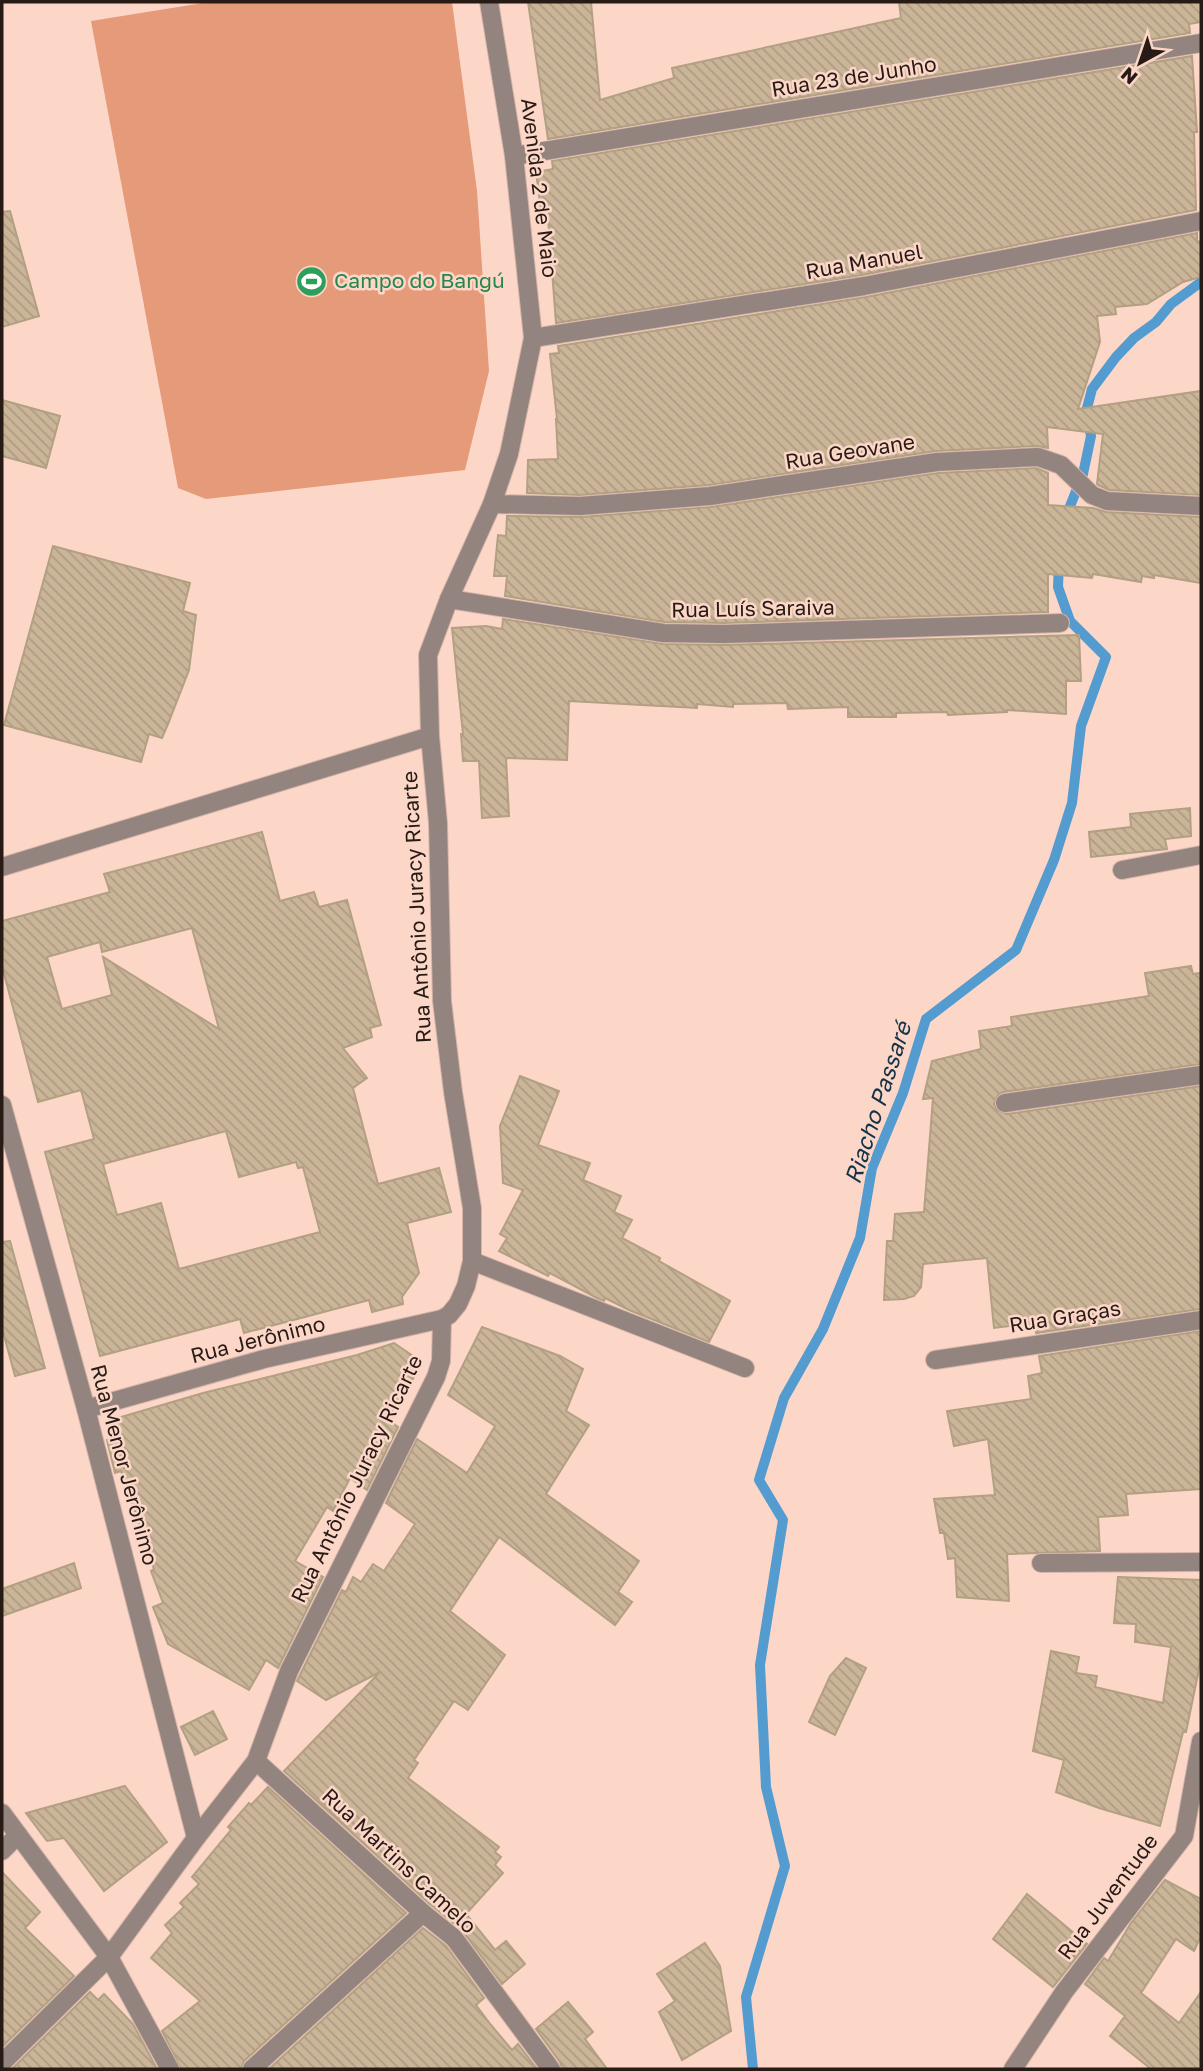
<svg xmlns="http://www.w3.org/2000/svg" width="1203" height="2071" viewBox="0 0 1203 2071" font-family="'Golos Text',sans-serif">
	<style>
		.green { fill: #e59a7a }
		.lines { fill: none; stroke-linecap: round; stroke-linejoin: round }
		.stream { stroke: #549bd0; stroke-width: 10 }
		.building { fill: url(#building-back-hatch); stroke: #b39f82; stroke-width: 2; fill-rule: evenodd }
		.service-casing { stroke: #d6b5a8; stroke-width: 20 }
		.minor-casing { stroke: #d6b5a8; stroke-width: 20 }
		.service { stroke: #94847f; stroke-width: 18 }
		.minor { stroke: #94847f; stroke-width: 18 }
		.labels { text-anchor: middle; stroke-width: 5; stroke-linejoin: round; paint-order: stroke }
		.street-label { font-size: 21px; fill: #281b16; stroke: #fcd7c8 }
		.leisure-label { font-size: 21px; fill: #27864d; stroke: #fcd7c8; text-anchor: start }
		.water-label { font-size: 23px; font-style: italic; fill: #143349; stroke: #fcd7c8 }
	</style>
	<defs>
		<pattern id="building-back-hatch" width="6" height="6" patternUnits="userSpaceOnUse" patternTransform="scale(1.75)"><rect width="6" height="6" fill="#cab598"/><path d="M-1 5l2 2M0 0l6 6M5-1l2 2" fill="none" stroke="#ae9b82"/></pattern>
	</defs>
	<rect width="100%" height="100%" fill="#fcd7c8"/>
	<path class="green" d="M209 2H452L477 191 489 371 465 470 206 499 178 488 91 21Z"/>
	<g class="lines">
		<g class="stream">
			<path d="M1066 516 1083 474 1091 436 1086 412 1092 389 1116 357 1134 338 1156 322 1171 304 1201 282"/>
			<path d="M753 2069 746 1997 785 1866 766 1787 760 1665 783 1520 759 1480 784 1398 823 1329 860 1238 872 1168 903 1093 926 1019 1016 950 1054 860 1072 803 1081 726 1106 657 1070 621 1058 587 1059 562"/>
		</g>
	</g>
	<g class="building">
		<path d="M528 2H591L600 100 674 78 672 68 901 18 899 2H1201V22L1189 24 1190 33 548 139Z"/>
		<path d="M1192 56 1197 132H1194L1196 210 862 275 556 323 548 218H542L536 172 553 169 552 161Z"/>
		<path d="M10 211 39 316 2 327V212Z"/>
		<path d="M1197 233V242L1201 241V277L1183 282 1147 304 1115 307 1116 314 1097 316 1100 342 1078 409 1201 391V495L1109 490 1098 485 1097 484 1103 434 1047 427 1048 448 1037 446 936 451 709 485 580 495 527 493 528 460 558 459 556 419H557L550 354 559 353 558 346 866 297Z"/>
		<path d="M2 400 60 416 46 468 2 456Z"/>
		<path d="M1036 468 1048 473V505L1093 508 1106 512 1201 517V583L1154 575V578L1142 576 1141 582 1093 574 1092 578 1048 574V612L724 623 664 622 505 596 507 576H494L498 535 506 536 507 516 581 517 711 507 938 473Z"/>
		<path d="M53 546 190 583 183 611 196 615 189 670 168 724 162 738 149 734 141 762 4 725Z"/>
		<path d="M503 619 663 644 724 645 1079 635 1081 681H1066V714L1007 710V712L948 715 947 712 896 713V717H848V707L788 709 787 703 733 704V707L697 704V708L569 701 567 760 506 758 509 816 482 818 479 761H463L461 734H463L452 628 486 626 502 629Z"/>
		<path d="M1190 808 1191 836 1165 839 1167 849 1091 857 1089 832 1131 827 1130 814Z"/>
		<path d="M262 832 280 901 314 892 319 907 347 900 381 1025 370 1028 372 1037 343 1048 367 1078 353 1088 378 1184 439 1168 451 1212 407 1223 419 1273 402 1297 403 1304 372 1312 369 1300 244 1333 240 1319 100 1356 45 1152 94 1139 81 1090 38 1102 2 966V921L110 892 104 874ZM192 928 219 1029 103 957 112 995 62 1009 47 957 100 942 102 952ZM226 1131 239 1177 296 1162 298 1168 303 1167 320 1232 179 1269 161 1203 117 1215 103 1164Z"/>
		<path d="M1191 966 1193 974 1201 973V1064L1003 1092 998 1095 994 1104 997 1110 1007 1114 1201 1086V1309L1036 1333 1035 1323 994 1328 987 1258 923 1264 921 1287 914 1296 904 1299 884 1300 887 1241H893L895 1214 924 1212 933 1098 923 1099 932 1061 981 1049 979 1031 1012 1026 1011 1017 1149 996 1145 973Z"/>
		<path d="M520 1076 559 1091 538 1145 590 1163 583 1180 621 1196 614 1212 632 1220 622 1238 660 1258 659 1261 730 1301 709 1342 629 1310 605 1298 604 1301 597 1298 550 1273 548 1276 499 1251 507 1238 500 1234 523 1190 503 1183 500 1126Z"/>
		<path d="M10 1241 45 1368 15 1376 2 1328V1242Z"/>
		<path d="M482 1327 560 1356 583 1369 566 1411 589 1425 546 1494 639 1561 618 1592 632 1602 615 1625 499 1537 450 1611 505 1655 468 1710 454 1701 414 1760 418 1763 408 1778 499 1847 495 1852 501 1857 495 1865 503 1873 466 1914 495 1950 506 1941 525 1964 502 1984 461 1929 430 1904 284 1771 380 1672 326 1700 297 1681 342 1590 346 1592 353 1577 361 1582 373 1564 384 1571 415 1524 386 1503 417 1439 467 1473 495 1426 448 1395Z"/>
		<path d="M1201 1331V1489L1126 1494 1128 1515 1098 1517 1100 1551 1007 1554 1009 1601 957 1597 955 1558 948 1559 944 1533H940L934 1499 995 1495 988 1439 954 1446 947 1411 1031 1399 1028 1376 1042 1373 1039 1356Z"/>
		<path d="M394 1343 422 1362 390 1421 398 1427 367 1490 350 1478 333 1511 327 1507 295 1561 323 1577 278 1668 266 1660 249 1690 168 1644 153 1607 163 1603 151 1571 154 1569 121 1471 115 1473 107 1440 116 1438 111 1420 203 1393 357 1355Z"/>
		<path d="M74 1563 81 1588 2 1616V1589Z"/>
		<path d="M1118 1577 1201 1580V1652L1198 1674 1186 1732H1183L1160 1826 1099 1808 1056 1792 1064 1760 1033 1751 1051 1651 1079 1657 1076 1673 1097 1676 1095 1687 1163 1703 1171 1647 1135 1642 1136 1624 1114 1623Z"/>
		<path d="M846 1658 866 1668 835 1735 809 1722 830 1676Z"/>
		<path d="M213 1711 227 1739 195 1755 181 1727Z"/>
		<path d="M125 1786 167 1842 104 1891 64 1838 47 1841 26 1813Z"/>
		<path d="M268 1787 406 1913 244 2061 241 2069H181L162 2031 200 2001 151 1958 172 1933 165 1925 184 1907 180 1903 199 1884 192 1877 231 1830 228 1827 249 1803 251 1805Z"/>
		<path d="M2 1872 40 1912 25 1928 74 1976 2 2047Z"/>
		<path d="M1165 1880 1201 1899V1936L1194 1951 1176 1939 1141 1993 1179 2023 1201 1992V2069H1151L1110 2036 1125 2016 1085 1984 1104 1958 1108 1961 1131 1923Z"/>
		<path d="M1027 1894 1087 1944 1053 1987 993 1939Z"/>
		<path d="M423 1928 446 1946 484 1998 476 2005 491 2025 512 2050 518 2044 537 2069H269Z"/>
		<path d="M705 1943 720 1966 731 2031 682 2060 659 2012 675 2001 657 1974Z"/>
		<path d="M90 1992 98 2000 104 1994 133 2024 157 2069H12Z"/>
		<path d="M568 2002 593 2032 585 2039 607 2069H562L560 2062 536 2029Z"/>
	</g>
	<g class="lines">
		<defs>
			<path id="service" d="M472 1261 745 1368"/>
			<g id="minor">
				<path d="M514 156 1201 43"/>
				<path d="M533 338 864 286 1201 221"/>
				<path d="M492 504 580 506 710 496 937 462 1038 457 1061 465 1092 495 1107 501 1201 506"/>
				<path d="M449 599 663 633 724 634 1060 623"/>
				<path d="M2 867 430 736"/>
				<path d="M1122 870 1201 855"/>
				<path d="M1005 1103 1201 1075"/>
				<path d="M2 1105 86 1409 196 1838"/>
				<path d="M935 1360 1201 1320"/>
				<path d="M86 1409 264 1359 442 1319 449 1315 458 1304 466 1286 472 1261V1208L453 1092 442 1001 438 823 430 736 428 655 449 599 492 504 509 454 533 338 514 156 489 2"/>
				<path d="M1041 1563 1201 1562"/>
				<path d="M256 1761 423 1913 454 1938 551 2069"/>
				<path d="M2 1813 109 1957 170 2069"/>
				<path d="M2 1851 18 1835"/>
				<path d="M2 2063 109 1957 196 1838 256 1761 289 1671 436 1377 441 1361 442 1319"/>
				<path d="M252 2069 423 1913"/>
				<path d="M1013 2069 1064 1992 1184 1836 1201 1741"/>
			</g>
		</defs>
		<use href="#service" class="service-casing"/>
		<use href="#minor" class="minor-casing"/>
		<use href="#service" class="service"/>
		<use href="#minor" class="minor"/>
	</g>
	<defs>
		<symbol id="stadium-disc" viewBox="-11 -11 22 22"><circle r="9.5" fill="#2e9e5b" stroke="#fcd7c8"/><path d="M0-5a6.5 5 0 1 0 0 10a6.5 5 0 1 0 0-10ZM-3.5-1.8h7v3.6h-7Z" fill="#fff"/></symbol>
	</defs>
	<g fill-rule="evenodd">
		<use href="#stadium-disc" x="294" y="264" width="35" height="35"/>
	</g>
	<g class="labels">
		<g class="street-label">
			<text transform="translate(854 77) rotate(-9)" y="7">Rua 23 de Junho</text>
			<text transform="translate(539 188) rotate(83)" y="7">Avenida 2 de Maio</text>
			<text transform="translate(864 262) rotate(-10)" y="7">Rua Manuel</text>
			<text transform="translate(850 452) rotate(-9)" y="7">Rua Geovane</text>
			<text transform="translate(753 609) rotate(-1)" y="7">Rua Luís Saraiva</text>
			<text transform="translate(417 907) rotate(-93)" y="7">Rua Antônio Juracy Ricarte</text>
			<text transform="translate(1065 1317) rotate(-9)" y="7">Rua Graças</text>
			<text transform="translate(258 1340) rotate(-14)" y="7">Rua Jerônimo</text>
			<text transform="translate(124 1465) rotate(75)" y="7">Rua Menor Jerônimo</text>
			<text transform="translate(357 1479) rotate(-64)" y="7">Rua Antônio Juracy Ricarte</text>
			<text transform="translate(399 1861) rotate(43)" y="7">Rua Martins Camelo</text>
			<text transform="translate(1108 1897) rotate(-53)" y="7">Rua Juventude</text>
		</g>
		<g class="leisure-label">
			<text x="334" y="288">Campo do Bangú</text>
		</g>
		<g class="water-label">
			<text transform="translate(878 1103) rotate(-72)" y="8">Riacho Passaré</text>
		</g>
	</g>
	<rect width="1203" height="2071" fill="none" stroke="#281b16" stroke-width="7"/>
	<g transform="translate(1140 63) rotate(220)" stroke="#fcd7c8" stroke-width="5" paint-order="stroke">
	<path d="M0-5L12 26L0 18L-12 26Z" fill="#281b16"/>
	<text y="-10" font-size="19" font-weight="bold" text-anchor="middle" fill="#281b16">N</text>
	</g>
</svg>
